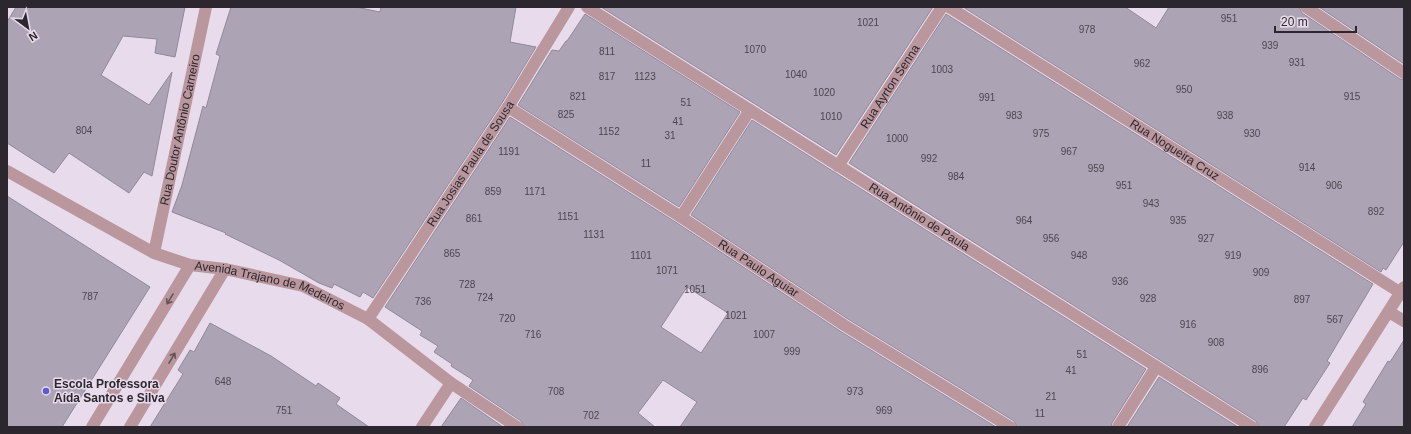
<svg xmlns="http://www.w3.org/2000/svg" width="1411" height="434" viewBox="0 0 1411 434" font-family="Helvetica,sans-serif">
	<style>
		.building { fill: #aca4b5; stroke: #91899a; fill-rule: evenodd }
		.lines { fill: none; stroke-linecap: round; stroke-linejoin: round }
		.minor { stroke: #ba979d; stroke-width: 12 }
		.oneway { stroke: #65545a }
		.poi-dot { fill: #5e59d1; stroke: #e8dbec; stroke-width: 1.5 }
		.labels { text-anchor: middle; stroke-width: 3; stroke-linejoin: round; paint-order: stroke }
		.number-label { font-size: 10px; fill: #4c4650 }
		.street-label { font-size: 12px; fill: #2c272e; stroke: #e8dbec }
		.poi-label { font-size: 12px; font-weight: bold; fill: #2c272e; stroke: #e8dbec; text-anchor: start }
	</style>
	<rect width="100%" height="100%" fill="#e8dbec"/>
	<g class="building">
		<path d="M16 7H185L175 57 155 53 157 39 123 36 101 75 149 105 172 72 152 176 144 172 129 193 69 153 54 173 7 143V22Z"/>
		<path d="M231 7H356L380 12 381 7H516L510 42 536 47 502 103 373 298 363 292 360 297 334 284 332 288 319 283 279 260 225 234 226 233 172 212 182 185 203 106 206 108 220 56 216 54Z"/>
		<path d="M601 7H933L836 155Z"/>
		<path d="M963 7H1125L1156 28 1169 7H1299L1302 13 1400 79 1404 80V242L1386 270 1383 268 1381 272Z"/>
		<path d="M1319 7H1404V64Z"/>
		<path d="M585 14 740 112 679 207 518 105 552 50 559 51 566 41H567Z"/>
		<path d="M946 14 1373 284 1327 361 1330 363 1306 400 1303 398 1284 427H1259L1256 421 849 163Z"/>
		<path d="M510 117 677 223 840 331 996 427H680L697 402 663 380 638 413 655 427H524L521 421 469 386 473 380 451 366 452 364 434 352 438 346 420 335 422 331 385 307ZM687 287 728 313 701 353 661 327Z"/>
		<path d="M752 120 1146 369 1112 423 1111 427H1017L1014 421 848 319 691 215Z"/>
		<path d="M7 196 150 287 62 427H7Z"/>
		<path d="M210 323 271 356 316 386 318 383 340 398 336 404 369 427H150L183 374 178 370 190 350 194 352Z"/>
		<path d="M1404 340V427H1352L1366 404 1363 402 1388 361 1390 362Z"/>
		<path d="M1159 377 1238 427H1127Z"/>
		<path d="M461 398 503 427H441Z"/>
	</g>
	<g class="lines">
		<g class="minor">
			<path id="s1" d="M587 7 1252 427"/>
			<path id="s2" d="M949 7 1401 293"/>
			<path d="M1306 7 1404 73"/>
			<path id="s3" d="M508 107 681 217 844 325 1010 427"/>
			<path id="s4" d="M838 166 942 7"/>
			<path id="s5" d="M7 171 154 253 190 265 225 269 303 286 368 319 451 383 517 427"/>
			<path d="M681 217 750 110"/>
			<path id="s6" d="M154 253 206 7"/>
			<path d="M1389 312 1404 321"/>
			<path id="s7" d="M368 319 508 107 569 7"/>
			<path d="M92 427 190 265"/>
			<path d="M130 427 225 269"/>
			<path d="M422 427 451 383"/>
			<path d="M1118 427 1156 367"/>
			<path d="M1315 427 1404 287"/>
		</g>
	</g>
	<defs><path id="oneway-shaft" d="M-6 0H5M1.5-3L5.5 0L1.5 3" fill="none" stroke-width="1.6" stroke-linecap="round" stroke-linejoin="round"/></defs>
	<g class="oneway">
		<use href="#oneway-shaft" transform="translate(170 299) rotate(121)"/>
		<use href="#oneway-shaft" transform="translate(172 358) rotate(-59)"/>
	</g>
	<circle class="poi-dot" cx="46" cy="391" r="4"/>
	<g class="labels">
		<g class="number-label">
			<text x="1229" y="22">951</text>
			<text x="868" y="26">1021</text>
			<text x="1087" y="33">978</text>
			<text x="1270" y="49">939</text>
			<text x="755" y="53">1070</text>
			<text x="607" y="55">811</text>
			<text x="1297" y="66">931</text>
			<text x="1142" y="67">962</text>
			<text x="942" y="73">1003</text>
			<text x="796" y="78">1040</text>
			<text x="607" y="80">817</text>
			<text x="645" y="80">1123</text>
			<text x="1184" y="93">950</text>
			<text x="824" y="96">1020</text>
			<text x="578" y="100">821</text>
			<text x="1352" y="100">915</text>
			<text x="987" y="101">991</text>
			<text x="686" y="106">51</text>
			<text x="566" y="118">825</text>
			<text x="1014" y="119">983</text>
			<text x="1225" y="119">938</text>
			<text x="831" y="120">1010</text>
			<text x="678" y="125">41</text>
			<text x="84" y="134">804</text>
			<text x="609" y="135">1152</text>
			<text x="1041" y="137">975</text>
			<text x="1252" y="137">930</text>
			<text x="670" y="139">31</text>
			<text x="897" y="142">1000</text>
			<text x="509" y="155">1191</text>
			<text x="1069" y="155">967</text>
			<text x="929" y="162">992</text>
			<text x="646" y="167">11</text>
			<text x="1307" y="171">914</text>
			<text x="1096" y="172">959</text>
			<text x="956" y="180">984</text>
			<text x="1124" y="189">951</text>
			<text x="1334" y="189">906</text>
			<text x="493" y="195">859</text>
			<text x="535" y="195">1171</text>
			<text x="1151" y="207">943</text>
			<text x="1376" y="215">892</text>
			<text x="568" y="220">1151</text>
			<text x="474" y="222">861</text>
			<text x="1024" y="224">964</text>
			<text x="1178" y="224">935</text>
			<text x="594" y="238">1131</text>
			<text x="1051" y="242">956</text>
			<text x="1206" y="242">927</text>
			<text x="452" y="257">865</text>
			<text x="641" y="259">1101</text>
			<text x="1079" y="259">948</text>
			<text x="1233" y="259">919</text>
			<text x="667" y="274">1071</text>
			<text x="1261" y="276">909</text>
			<text x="1120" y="285">936</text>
			<text x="467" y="288">728</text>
			<text x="695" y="293">1051</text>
			<text x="90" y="300">787</text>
			<text x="485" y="301">724</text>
			<text x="1148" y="302">928</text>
			<text x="1302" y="303">897</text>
			<text x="423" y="305">736</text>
			<text x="736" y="319">1021</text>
			<text x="507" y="322">720</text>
			<text x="1335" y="323">567</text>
			<text x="1188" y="328">916</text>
			<text x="533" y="338">716</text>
			<text x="764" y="338">1007</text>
			<text x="1216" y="346">908</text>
			<text x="792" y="355">999</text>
			<text x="1082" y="358">51</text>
			<text x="1260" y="373">896</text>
			<text x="1071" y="374">41</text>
			<text x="223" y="385">648</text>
			<text x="556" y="395">708</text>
			<text x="855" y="395">973</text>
			<text x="1051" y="400">21</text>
			<text x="284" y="414">751</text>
			<text x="884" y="414">969</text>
			<text x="1040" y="417">11</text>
			<text x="591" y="419">702</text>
		</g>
		<g class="street-label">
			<text dy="4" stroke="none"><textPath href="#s4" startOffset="95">Rua Ayrton Senna</textPath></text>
			<text dy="4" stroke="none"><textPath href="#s6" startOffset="126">Rua Doutor Antônio Carneiro</textPath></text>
			<text dy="4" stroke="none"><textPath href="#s2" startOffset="267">Rua Nogueira Cruz</textPath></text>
			<text dy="4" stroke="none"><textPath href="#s7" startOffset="186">Rua Josias Paula de Sousa</textPath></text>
			<text dy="4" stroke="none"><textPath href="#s1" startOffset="393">Rua Antônio de Paula</textPath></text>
			<text dy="4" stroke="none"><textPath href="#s3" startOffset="298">Rua Paulo Aguiar</textPath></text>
			<text dy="4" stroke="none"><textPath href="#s5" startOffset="289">Avenida Trajano de Medeiros</textPath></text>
		</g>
		<g class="poi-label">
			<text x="54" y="388">Escola Professora<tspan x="54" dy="14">Aída Santos e Silva</tspan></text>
		</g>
	</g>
	<rect width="1411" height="434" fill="none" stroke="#2c272e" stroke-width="16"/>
	<g transform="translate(28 28) rotate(148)" stroke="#e8dbec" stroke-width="3" paint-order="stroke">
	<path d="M0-3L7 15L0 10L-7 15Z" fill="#2c272e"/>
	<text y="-6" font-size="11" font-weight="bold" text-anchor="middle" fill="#2c272e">N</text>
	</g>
	<path d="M1275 26v6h81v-6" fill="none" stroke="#2c272e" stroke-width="2"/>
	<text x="1281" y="26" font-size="12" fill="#2c272e" stroke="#e8dbec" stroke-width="3" paint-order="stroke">20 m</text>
</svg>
